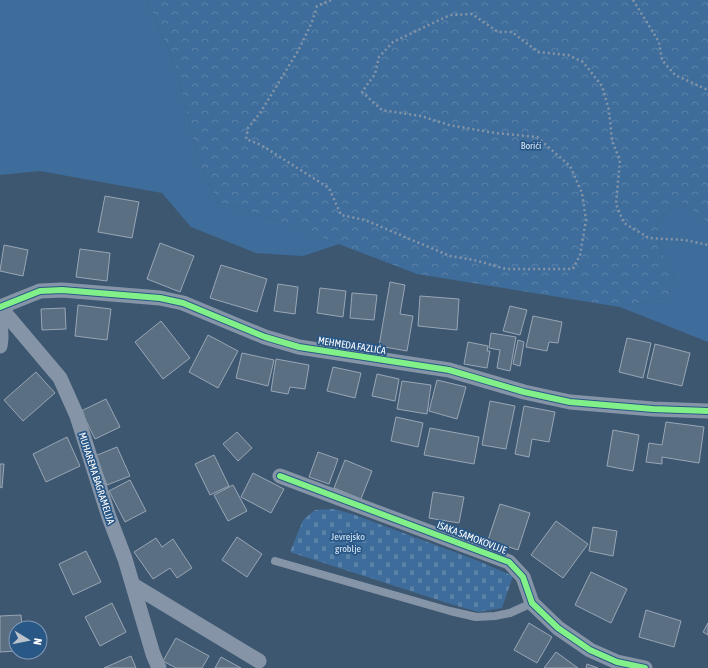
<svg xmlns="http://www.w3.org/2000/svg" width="708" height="668" viewBox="0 0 708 668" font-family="'Asap Condensed',sans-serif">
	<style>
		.green { fill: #3e6d9b }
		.forest { fill: url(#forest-crowns) }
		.cemetery { fill: url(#cemetery-stones) }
		.building { fill: #5b6f83; stroke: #98a6b5 }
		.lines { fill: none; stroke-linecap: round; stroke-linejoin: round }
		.path { stroke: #8595a7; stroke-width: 2.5; stroke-dasharray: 2 3; stroke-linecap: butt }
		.service { stroke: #8595a7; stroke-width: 8 }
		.minor { stroke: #8595a7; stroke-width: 15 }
		.cycleway-casing { stroke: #295786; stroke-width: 8 }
		.cycleway { stroke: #82f089; stroke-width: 6 }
		.labels { text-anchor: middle; stroke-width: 3.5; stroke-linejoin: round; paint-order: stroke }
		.park-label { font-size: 10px; fill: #d8e7f6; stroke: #295786 }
		.street-label { font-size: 10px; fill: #fff; stroke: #295786 }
	</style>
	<defs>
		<pattern id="forest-crowns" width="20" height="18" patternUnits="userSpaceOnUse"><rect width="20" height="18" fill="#3e6d9b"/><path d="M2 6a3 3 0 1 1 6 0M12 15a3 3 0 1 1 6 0" fill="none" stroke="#5b83aa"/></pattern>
		<pattern id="cemetery-stones" width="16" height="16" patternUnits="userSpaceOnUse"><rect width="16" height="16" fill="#3e6d9b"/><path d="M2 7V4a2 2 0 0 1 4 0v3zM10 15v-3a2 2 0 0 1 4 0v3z" fill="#5b83aa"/></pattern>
	</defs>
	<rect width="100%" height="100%" fill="#3e5771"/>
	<g class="green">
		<path d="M0 0H147L176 67 199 163 218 202 276 220 339 244 303 256 256 253 191 227 162 193 40 171 0 175Z"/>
		<path d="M681 202 708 222V342L620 307 669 297 674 277 660 249 657 220Z"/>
	</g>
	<path class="forest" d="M147 0H708V222L681 202 657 220 660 249 674 277 669 297 620 307 417 274 276 220 218 202 199 163 176 67Z"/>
	<path class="cemetery" d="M334 509 355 515 476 560 513 576 502 608 478 612 444 602 290 552 303 520 315 510Z"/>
	<g class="building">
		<path d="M105 196 139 202 132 238 98 232Z"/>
		<path d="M160 243 194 256 180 292 147 279Z"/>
		<path d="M4 245 28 250 23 276 0 271Z"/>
		<path d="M80 249 110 253 107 281 76 277Z"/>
		<path d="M221 265 267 279 257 312 210 298Z"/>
		<path d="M390 282 405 285 400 314 413 316 407 351 379 346Z"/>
		<path d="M278 284 298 287 295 314 274 311Z"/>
		<path d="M320 288 346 291 343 317 317 313Z"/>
		<path d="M352 293 377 295 374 320 350 318Z"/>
		<path d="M420 296 459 299 457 330 418 326Z"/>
		<path d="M78 305 111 309 107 340 75 336Z"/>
		<path d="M510 306 527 310 520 335 503 331Z"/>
		<path d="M65 308 66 329 42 330 41 309Z"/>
		<path d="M533 316 562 322 558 343 549 342 547 351 526 347Z"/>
		<path d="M161 321 190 358 163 379 135 342Z"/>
		<path d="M491 333 516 337 510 371 497 368 500 350 489 348Z"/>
		<path d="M208 335 238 351 218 388 189 372Z"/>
		<path d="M627 338 651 343 643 378 619 372Z"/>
		<path d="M518 340 524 342 520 366 513 364Z"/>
		<path d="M468 342 488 346 487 351H490L487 368 464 364Z"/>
		<path d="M655 344 690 353 682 386 647 378Z"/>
		<path d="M242 353 274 360 268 386 236 378Z"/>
		<path d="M276 359 309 365 305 389 290 387 288 394 271 391Z"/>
		<path d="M333 367 361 373 355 398 327 391Z"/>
		<path d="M36 372 55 393 23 421 4 400Z"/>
		<path d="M377 374 399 379 395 401 372 396Z"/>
		<path d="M437 380 466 387 457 419 429 411Z"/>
		<path d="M402 381 431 385 427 414 397 409Z"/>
		<path d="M106 399 120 427 95 439 81 411Z"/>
		<path d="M490 401 515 406 506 449 482 445Z"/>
		<path d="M524 406 555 412 549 442 532 439 529 457 515 454Z"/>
		<path d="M396 417 423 423 418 447 391 441Z"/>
		<path d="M666 422 704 427 699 463 662 457V464L646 462 649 443 662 445Z"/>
		<path d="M430 428 479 437 474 464 424 455Z"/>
		<path d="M613 430 639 435 633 471 607 466Z"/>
		<path d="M237 432 252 448 238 461 223 444Z"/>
		<path d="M67 437 80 466 46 482 33 454Z"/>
		<path d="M117 447 130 476 107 485 95 456Z"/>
		<path d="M318 452 338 459 329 484 309 477Z"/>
		<path d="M214 455 229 486 210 495 195 464Z"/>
		<path d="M345 460 372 471 361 499 334 488Z"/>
		<path d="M0 464H4L2 488 0 487Z"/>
		<path d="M253 473 284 489 271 513 241 497Z"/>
		<path d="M130 480 146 511 125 522 109 491Z"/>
		<path d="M233 485 247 511 228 521 214 495Z"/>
		<path d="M433 492 464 497 459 523 429 518Z"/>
		<path d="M500 504 530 513 518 550 488 540Z"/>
		<path d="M556 521 588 544 563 578 531 555Z"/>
		<path d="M593 527 617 531 613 556 589 551Z"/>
		<path d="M237 537 262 554 247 577 222 560Z"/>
		<path d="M156 538 162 547 173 539 192 568 177 578 170 568 153 579 134 552Z"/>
		<path d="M86 551 101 582 73 595 59 564Z"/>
		<path d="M591 572 627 589 611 623 575 605Z"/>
		<path d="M112 603 126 632 100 646 85 617Z"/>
		<path d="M646 610 681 621 674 647 639 637Z"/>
		<path d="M21 615 22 628H16V651L0 652V616Z"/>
		<path d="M529 623 552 637 537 663 514 650Z"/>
		<path d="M708 623V635L703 632Z"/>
		<path d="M176 638 209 656 202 668H176L163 661Z"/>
		<path d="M556 652 578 668H544Z"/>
		<path d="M131 656 136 668H104Z"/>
		<path d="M221 657 241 668H215Z"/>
		<path d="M587 664 598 668H586Z"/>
	</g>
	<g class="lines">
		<g class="path">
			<path d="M331 0 317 6 312 22 298 51 260 113 248 128 246 139 261 145 329 188 341 215 365 220 450 256 474 260 506 269H573L580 255 586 220 582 193 570 166 537 137 495 133 449 125 421 116 382 110 362 92 375 74 379 57 393 42 450 15 472 14 498 32H512L538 52 568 55 583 62 602 86 609 110 612 141 620 160 616 204 624 223 649 238 685 240 708 245"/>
			<path d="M633 0 659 42 662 60 675 75 708 90"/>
		</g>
		<path class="service" d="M275 561 450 611 476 617 495 616 510 613 532 603"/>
		<g class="minor">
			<path d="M0 307 40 291 62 290 160 298 183 303 265 337 299 347 449 370 524 392 570 402 653 409 708 411"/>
			<path d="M0 307 60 378 77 416 109 517 125 559 153 654 159 668"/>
			<path d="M0 346 1 338 0 307"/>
			<path d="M280 476 509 562 523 577 532 603 558 628 590 650 617 662 645 668"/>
			<path d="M133 585 259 661"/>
		</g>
		<defs>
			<g id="cycleway">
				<path d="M0 307 40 291 62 290 160 298 183 303 265 337 299 347 449 370 524 392 570 402 653 409 708 411"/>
				<path d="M280 476 509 562 523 577 532 603 558 628 590 650 617 662 645 668"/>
			</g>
		</defs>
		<use href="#cycleway" class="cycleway-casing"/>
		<use href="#cycleway" class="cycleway"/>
	</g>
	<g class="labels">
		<g class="park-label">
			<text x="531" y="149">Borići</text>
			<text x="348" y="540">Jevrejsko<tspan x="348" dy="12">groblje</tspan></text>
		</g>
		<g class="street-label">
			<text transform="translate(352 345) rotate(9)" y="4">MEHMEDA FAZLIĆA</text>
			<text transform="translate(97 478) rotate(72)" y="4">MUHAREMA BAGRAMELIJA</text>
			<text transform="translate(472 537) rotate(21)" y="4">ISAKA SAMOKOVLIJE</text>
		</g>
	</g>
	<g transform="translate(28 640) rotate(100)"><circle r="19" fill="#295786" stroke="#7f9ab6"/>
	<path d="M0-3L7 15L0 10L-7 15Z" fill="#bbc4cd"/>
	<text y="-6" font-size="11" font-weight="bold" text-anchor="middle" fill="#ffffff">N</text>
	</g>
</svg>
